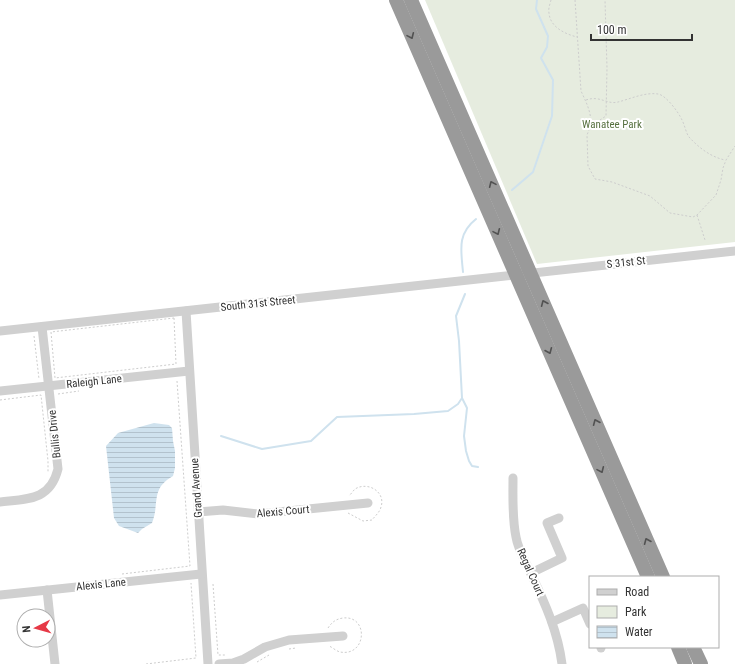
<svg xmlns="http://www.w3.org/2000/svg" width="735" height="664" viewBox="0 0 735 664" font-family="'Roboto Condensed',sans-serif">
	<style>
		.green { fill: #e6ecdf }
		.water { fill: url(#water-rules) }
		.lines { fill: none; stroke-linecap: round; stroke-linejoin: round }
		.stream { stroke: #cfe2ee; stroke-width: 2 }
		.path { stroke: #cdcdcd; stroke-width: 1; stroke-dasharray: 2 2; stroke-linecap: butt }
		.minor { stroke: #d0d0d0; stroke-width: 9 }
		.highway { stroke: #9a9a9a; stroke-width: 14 }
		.oneway { stroke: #525252 }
		.labels { text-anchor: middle; stroke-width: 4; stroke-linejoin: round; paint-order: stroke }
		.park-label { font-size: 11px; fill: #56703f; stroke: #fff }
		.street-label { font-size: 11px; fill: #333; stroke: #fff }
	</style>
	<defs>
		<pattern id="water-rules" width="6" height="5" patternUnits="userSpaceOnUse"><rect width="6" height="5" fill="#cfe2ee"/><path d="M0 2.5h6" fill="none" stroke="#b2c2cd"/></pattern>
	</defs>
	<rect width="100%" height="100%" fill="#fff"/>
	<path class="green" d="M425 0H735V242L537 264Z"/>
	<path class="water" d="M154 423 169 425 172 428 173 441 175 451V468L173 476C150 489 160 503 152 523L142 529 138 533 119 526 114 518 106 446 118 433Z"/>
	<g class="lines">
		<g class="stream">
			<path d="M512 190 533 172 552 116 553 80 541 58 547 47 548 36 536 9 537 0"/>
			<path d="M463 272C461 250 457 234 476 219"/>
			<path d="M465 294 456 316 459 341 462 398 467 408 464 436 466 451 469 461 472 466 478 467"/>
			<path d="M221 436 262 449 311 441 337 417 414 414 448 411 458 404 462 398"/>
		</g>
		<g class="path">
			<path d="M551 0C550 4 548 9 549 13 550 27 565 34 577 37"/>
			<path d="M575 0 581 91C586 102 591 111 591 124H594L606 116 607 68 605 0"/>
			<path d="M586 100C600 95 607 105 618 102 630 99 645 92 658 94 666 95 679 113 682 120 685 126 686 133 689 137 699 148 711 157 725 160"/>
			<path d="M591 125 587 135 588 166 595 179 612 182 650 196 670 213 693 217 697 215 716 195 721 180 723 168 726 160 735 146"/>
			<path d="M697 215 705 240"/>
			<path d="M174 318 176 364 55 378 51 332Z"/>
			<path d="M34 336 39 379"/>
			<path d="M58 394 79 391"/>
			<path d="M0 400 41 395 48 461V473"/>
			<path d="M348 513 363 521 372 520C375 516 380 512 381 507 386 492 368 481 355 489 353 491 351 494 349 496"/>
			<path d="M122 574 190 566 177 381"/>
			<path d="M213 584 218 655H226"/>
			<path d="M328 628C332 622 336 619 343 618 369 615 367 657 340 652 336 651 332 647 329 646"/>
			<path d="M289 649 296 648"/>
			<path d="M257 662 269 655"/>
			<path d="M146 664 196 658 191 583"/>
		</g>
		<g class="minor">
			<path d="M186 311 208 664"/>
			<path d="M0 331 735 251"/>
			<path d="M0 391 189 371"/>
			<path d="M513 478C513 497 512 518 516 537 518 550 526 562 531 574 545 603 558 632 562 664"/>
			<path d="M0 502C27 499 50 501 58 469L42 327"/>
			<path d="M198 512 223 510 258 514 368 503"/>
			<path d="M531 573 562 558 547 523 559 518"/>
			<path d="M47 590 55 664"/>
			<path d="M0 595 201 574"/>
			<path d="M552 622 583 608 590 624"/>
			<path d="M601 647V648"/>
			<path d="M219 664 233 663 244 659 265 647 289 640 343 636"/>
		</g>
		<g class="highway">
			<path d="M396 0 648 577"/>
			<path d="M411 0 663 577"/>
			<path d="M678 647 685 664"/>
			<path d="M693 647 701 664"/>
		</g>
	</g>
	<defs><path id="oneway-chevron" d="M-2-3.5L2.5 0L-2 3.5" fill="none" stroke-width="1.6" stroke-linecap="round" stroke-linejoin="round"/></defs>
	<g class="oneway">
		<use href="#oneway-chevron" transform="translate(411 36) rotate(66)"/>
		<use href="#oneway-chevron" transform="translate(492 184) rotate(-114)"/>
		<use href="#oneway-chevron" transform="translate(497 232) rotate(66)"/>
		<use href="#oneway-chevron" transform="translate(544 303) rotate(-113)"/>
		<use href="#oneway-chevron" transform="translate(549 351) rotate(67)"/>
		<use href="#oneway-chevron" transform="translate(596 422) rotate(-113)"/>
		<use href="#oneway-chevron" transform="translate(601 470) rotate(66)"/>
		<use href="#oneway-chevron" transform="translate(647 541) rotate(-113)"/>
	</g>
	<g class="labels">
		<g class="park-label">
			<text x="612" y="128">Wanatee Park</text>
		</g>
		<g class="street-label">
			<text transform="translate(626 262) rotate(-6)" y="4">S 31st St</text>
			<text transform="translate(258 303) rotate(-6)" y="4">South 31st Street</text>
			<text transform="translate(94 381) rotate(-6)" y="4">Raleigh Lane</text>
			<text transform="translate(54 434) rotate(-96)" y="4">Bullis Drive</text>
			<text transform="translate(196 488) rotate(-94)" y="4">Grand Avenue</text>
			<text transform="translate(283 511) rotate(-5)" y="4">Alexis Court</text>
			<text transform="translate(531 572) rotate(66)" y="4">Regal Court</text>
			<text transform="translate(101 584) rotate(-6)" y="4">Alexis Lane</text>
		</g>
	</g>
	<rect x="589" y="576" width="130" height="72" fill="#ffffff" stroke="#adadad"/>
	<rect x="597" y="589" width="20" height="6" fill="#d0d0d0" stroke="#adadad"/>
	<text x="625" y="596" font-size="12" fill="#333333">Road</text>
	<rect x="597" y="606" width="20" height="12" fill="#e6ecdf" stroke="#adadad"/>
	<text x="625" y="616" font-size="12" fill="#333333">Park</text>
	<rect x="597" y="626" width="20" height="12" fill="url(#water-rules)" stroke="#adadad"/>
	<text x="625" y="636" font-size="12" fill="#333333">Water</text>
	<g transform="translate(36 628) rotate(264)"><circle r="19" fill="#ffffff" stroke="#adadad"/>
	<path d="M0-3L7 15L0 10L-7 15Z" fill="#e63946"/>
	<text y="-6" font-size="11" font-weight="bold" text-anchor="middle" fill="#333333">N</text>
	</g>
	<path d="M591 34v6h101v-6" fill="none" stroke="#333333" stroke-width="2"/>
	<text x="597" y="34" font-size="12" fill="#333333" stroke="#ffffff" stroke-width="3" paint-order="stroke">100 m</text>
</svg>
